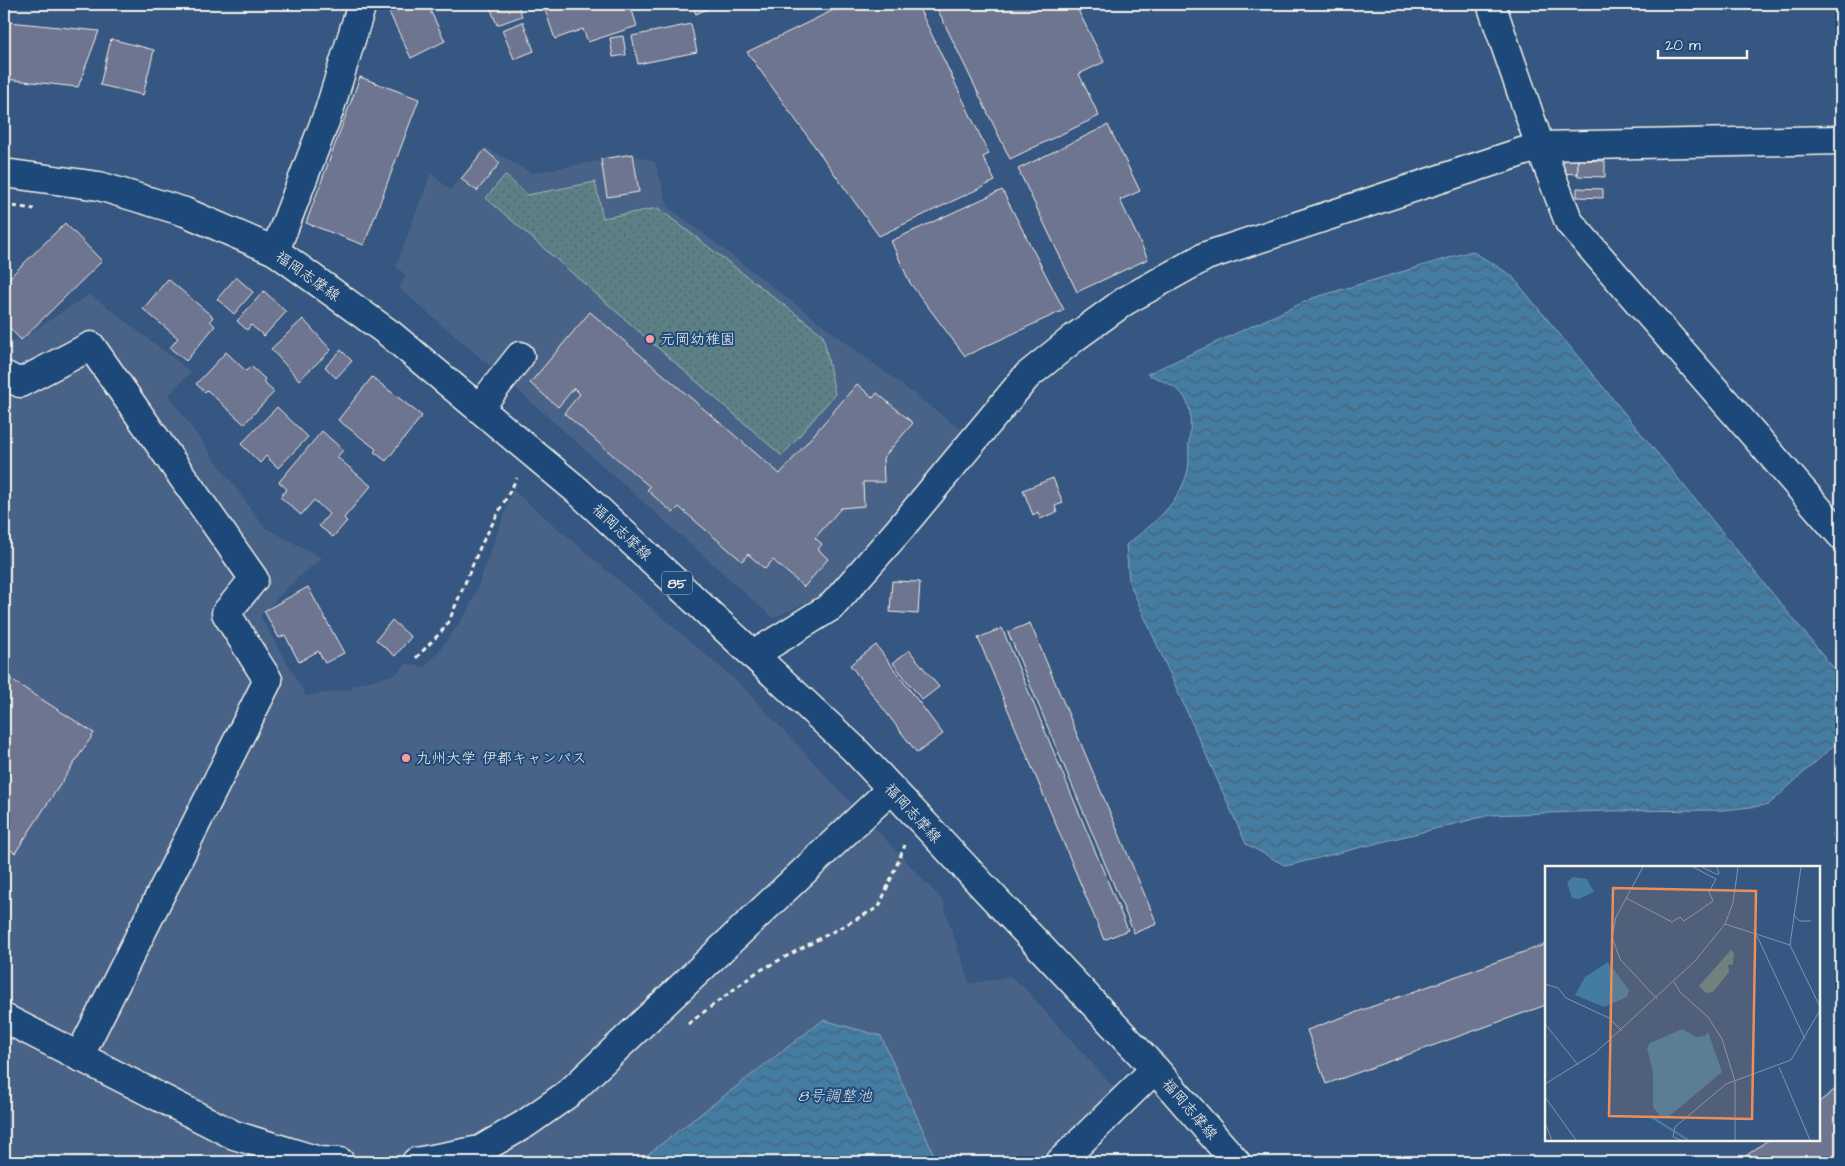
<svg xmlns="http://www.w3.org/2000/svg" width="1845" height="1166" viewBox="0 0 1845 1166" font-family="'Architects Daughter','Klee One',sans-serif">
	<style>
		.built { fill: #496388 }
		.grass { fill: url(#grass-dots); stroke: #a8b8b6 }
		.water { fill: url(#water-waves); stroke: #8aaabd }
		.lines { fill: none; stroke-linecap: round; stroke-linejoin: round }
		.stream { stroke: #8aaabd; stroke-width: 9 }
		.building { fill: #6d7490; stroke: #f4f1e8 }
		.minor-casing { stroke: #f4f1e8; stroke-width: 31 }
		.major-casing { stroke: #f4f1e8; stroke-width: 31 }
		.path { stroke: #f4f1e8; stroke-width: 3; stroke-dasharray: 5 4; stroke-linecap: butt }
		.minor { stroke: #1f4a7a; stroke-width: 28 }
		.major { stroke: #1f4a7a; stroke-width: 28 }
		.poi-dot { fill: #ff9aa2; stroke: #1f4a7a; stroke-width: 2 }
		.labels { text-anchor: middle; stroke-width: 4; stroke-linejoin: round; paint-order: stroke }
		.shield { fill: #1f4a7a; stroke: #b4bfc7; stroke-width: 1 }
		.shield-label { font-size: 14px; font-weight: bold; fill: #f4f1e8 }
		.street-label { font-size: 15px; fill: #f4f1e8; stroke: #1f4a7a }
		.poi-label { font-size: 15px; fill: #f4f1e8; stroke: #1f4a7a; text-anchor: start }
		.water-label { font-size: 16px; font-style: italic; fill: #dadfdd; stroke: #1f4a7a }
		.inset-river { fill: none; stroke: #447ba1; stroke-width: 2.5 }
		.inset-road { fill: none; stroke: #8295aa; stroke-width: 1 }
		.view { fill: #ec8e59; fill-opacity: 0.15; stroke: #ec8e59; stroke-width: 2.5 }
		.inset-edge { fill: none; stroke: #f4f1e8; stroke-width: 2.5 }
	</style>
	<defs>
		<pattern id="grass-dots" width="8" height="8" patternUnits="userSpaceOnUse" patternTransform="scale(1.25)"><rect width="8" height="8" fill="#5b8085"/><path d="M2 2h.1M6 6h.1" fill="none" stroke="#536769" stroke-width="1.8" stroke-linecap="round"/></pattern>
		<pattern id="water-waves" width="16" height="10" patternUnits="userSpaceOnUse" patternTransform="scale(1.25)"><rect width="16" height="10" fill="#447ba1"/><path d="M0 5q4-4 8 0t8 0" fill="none" stroke="#466478"/></pattern>
	</defs>
	<rect width="100%" height="100%" fill="#365781"/>
	<filter id="ink" filterUnits="userSpaceOnUse"><feTurbulence type="fractalNoise" baseFrequency=".02" numOctaves="2"/><feDisplacementMap in="SourceGraphic" scale="10" xChannelSelector="R" yChannelSelector="G"/><feConvolveMatrix kernelMatrix="1 2 1 2 8 2 1 2 1" color-interpolation-filters="sRGB"/></filter>
	<g filter="url(#ink)">
		<g class="built">
			<path d="M485 147 531 173 633 155 655 162 668 207 961 430 936 466 891 521 823 595 773 618 518 390 399 288 406 276 396 266 431 173 450 190Z"/>
			<path d="M90 294 191 372 168 395 264 527 322 558 296 579 260 616 306 696 352 689 353 685 395 675 406 664 425 667 442 647 467 612 474 597 513 490 741 685 944 902 945 911 970 984 1010 976 1025 989 1129 1104 1132 1103 1138 1110 1125 1109 1066 1162H4V336L16 342Z"/>
		</g>
		<path class="grass" d="M505 175 527 195 595 182 603 218 658 208 823 335 835 394 782 456 486 198Z"/>
		<g class="water">
			<path d="M1472 251 1511 275 1841 677V739L1768 805 1724 810 1605 811 1490 815 1286 866 1246 844 1129 582 1126 545C1152 525 1181 503 1188 469 1190 461 1188 451 1189 442 1194 399 1187 390 1147 374L1313 298Z"/>
			<path d="M823 1020 881 1036 937 1162H638Z"/>
		</g>
		<g class="lines">
			<path class="stream" d="M1837 834 1841 829"/>
		</g>
		<g class="building">
			<path d="M284 4H319V5L284 6Z"/>
			<path d="M400 4H427L445 41 411 58 388 10Z"/>
			<path d="M489 4H517L522 16 497 25Z"/>
			<path d="M543 4H630L637 26 588 42 583 29 555 39Z"/>
			<path d="M692 4H718L696 14Z"/>
			<path d="M846 4H917L989 154 983 157 995 181 879 236 747 52Z"/>
			<path d="M935 4H1075L1104 62 1079 74 1099 116 1010 159Z"/>
			<path d="M4 20 9 22 5 79H4Z"/>
			<path d="M9 22 99 31 78 87 5 79Z"/>
			<path d="M523 22 534 51 514 59 502 30Z"/>
			<path d="M691 24 697 52 638 64 632 36Z"/>
			<path d="M623 36 626 55 613 57 610 38Z"/>
			<path d="M111 39 154 50 143 95 100 85Z"/>
			<path d="M360 77 419 99 364 245 306 223Z"/>
			<path d="M1108 125 1140 191 1120 200 1148 259 1077 292 1018 169Z"/>
			<path d="M485 150 500 163 477 191 461 179Z"/>
			<path d="M633 154 639 192 607 197 601 159Z"/>
			<path d="M1562 159 1578 160V174L1561 173Z"/>
			<path d="M1578 160 1605 161V177L1578 176Z"/>
			<path d="M1577 188 1603 189V198L1577 197Z"/>
			<path d="M1002 190 1064 310 965 356 910 283 891 241Z"/>
			<path d="M65 223 102 261 21 340 4 322V283Z"/>
			<path d="M236 277 253 292 234 314 217 299Z"/>
			<path d="M168 279 213 317 210 321 215 326 186 361 170 348 178 338 143 309Z"/>
			<path d="M264 291 286 312 264 336 251 325 247 330 237 321Z"/>
			<path d="M590 312 780 474 857 384 873 398 877 393 913 423 883 458 884 482H863L864 506 841 508 815 538 822 544 818 549 828 559 804 587 773 560 765 569 748 554 742 561 679 507 673 513 647 490 650 487 564 413 580 394 574 388 558 407 530 383Z"/>
			<path d="M303 319 331 350 299 380 271 349Z"/>
			<path d="M341 350 352 361 336 378 325 367Z"/>
			<path d="M226 352 246 371 251 366 265 379 263 382 274 392 244 424 207 390 205 392 196 384Z"/>
			<path d="M372 377 422 416 386 461 374 452 376 449 338 420Z"/>
			<path d="M277 407 308 437 278 468 266 456 260 463 241 444Z"/>
			<path d="M322 431 343 450 337 457 371 486 344 518 347 521 333 537 319 526 329 514 314 500 301 515 280 497 287 489 279 482Z"/>
			<path d="M1053 478 1063 503 1055 506 1057 512 1040 519 1038 512 1033 515 1023 490Z"/>
			<path d="M892 581 920 582 918 614 890 612Z"/>
			<path d="M308 587 344 653 325 663 318 651 299 662 285 635 279 638 264 611Z"/>
			<path d="M392 620 411 637 395 656 376 640Z"/>
			<path d="M1030 623 1157 924 1134 933 1008 632Z"/>
			<path d="M1002 628 1128 930 1104 940 978 638Z"/>
			<path d="M876 645 943 734 917 753 850 665Z"/>
			<path d="M909 650 939 687 922 700 893 663Z"/>
			<path d="M7 677 94 733 15 853 4 845V682Z"/>
			<path d="M1546 944V1005L1326 1084 1307 1030Z"/>
			<path d="M1841 1085V1162H1737L1768 1140H1819V1102Z"/>
		</g>
		<g class="lines">
			<defs>
				<g id="minor">
					<path d="M1491 4 1540 146 1569 222 1841 535"/>
					<path d="M275 251 329 111 362 4"/>
					<path d="M4 375 20 383 91 346 254 579 226 613 268 680 79 1057"/>
					<path d="M479 408 520 356"/>
					<path d="M753 655 832 606 899 530 1027 376 1074 338 1125 301 1206 256 1540 146 1841 140"/>
					<path d="M4 1018 234 1135 319 1161 340 1162"/>
					<path d="M416 1162 480 1150 525 1124 569 1093 891 789"/>
					<path d="M1060 1162 1155 1069"/>
				</g>
				<path id="major" d="M4 173 99 186 185 212 275 251 390 334 578 491 853 748 1155 1069 1236 1162"/>
			</defs>
			<use href="#minor" class="minor-casing"/>
			<use href="#major" class="major-casing"/>
			<g class="path">
				<path d="M4 205 34 209"/>
				<path d="M416 658 441 632 449 621 481 545 517 478"/>
				<path d="M688 1024 757 972 879 907 905 845"/>
			</g>
			<use href="#minor" class="minor"/>
			<use href="#major" class="major"/>
		</g>
	</g>
	<g class="poi-dot">
		<circle cx="650" cy="339" r="5"/>
		<circle cx="406" cy="758" r="5"/>
	</g>
	<g class="labels">
		<rect class="shield" x="662" y="571.5" width="30" height="23" rx="4"/>
		<g class="shield-label">
			<text x="677" y="588">85</text>
		</g>
		<g class="street-label">
			<text transform="translate(308 276) rotate(35)" y="5">福岡志摩線</text>
			<text transform="translate(622 532) rotate(43)" y="5">福岡志摩線</text>
			<text transform="translate(913 813) rotate(47)" y="5">福岡志摩線</text>
			<text transform="translate(1190 1109) rotate(49)" y="5">福岡志摩線</text>
		</g>
		<g class="poi-label">
			<text x="660" y="344">元岡幼稚園</text>
			<text x="416" y="763">九州大学 伊都キャンパス</text>
		</g>
		<g class="water-label">
			<text x="835" y="1101">8号調整池</text>
		</g>
	</g>
	<g transform="translate(1545 866)">
		<rect width="275" height="275" fill="#365781"/>
		<path d="M186 84 189 87 188 98 183 99 184 106 168 126 161 127 154 120Z" fill="#5b8085"/>
		<path d="M28 11 42 13 49 26 34 33 27 32 22 16ZM63 96 84 124 82 131 59 141 30 129 40 111ZM137 163 151 171 160 170 163 166 177 206 122 252H117L108 241V207L102 182 105 177Z" fill="#447ba1"/>
		<path class="inset-river" d="M105 250 143 274"/>
		<path class="inset-road" d="M98 1 71 51 67 71 75 93 112 133M157 1 171 8H174L172 1M256 1 245 79 275 141M81 32 127 56 135 51 139 55 168 35 164 26 171 13 148 1M248 49 255 55H266M180 58 245 79M212 70 260 173M129 116 135 126 163 151 177 173 190 215V274M0 118 13 122 21 132 64 152 77 165M0 158 33 199M234 201 265 274M0 218 50 187 150 95 180 58 188 37 193 1M0 231 31 274M0 257 7 274M136 274 128 271 130 261 181 218 246 194 275 144"/>
		<path class="view" d="M68 22 211 25 207 253 64 250Z"/>
		<rect width="275" height="275" class="inset-edge"/>
	</g>
	<rect width="1845" height="1166" fill="none" stroke="#1f4a7a" stroke-width="20"/>
	<rect x="10" y="10" width="1825" height="1146" fill="none" stroke="#f4f1e8" stroke-width="2" filter="url(#ink)"/>
	<path d="M1658 50v8h89v-8" fill="none" stroke="#f4f1e8" stroke-width="2.5"/>
	<text x="1665" y="50" font-size="15" fill="#f4f1e8" stroke="#1f4a7a" stroke-width="4" paint-order="stroke">20 m</text>
</svg>
